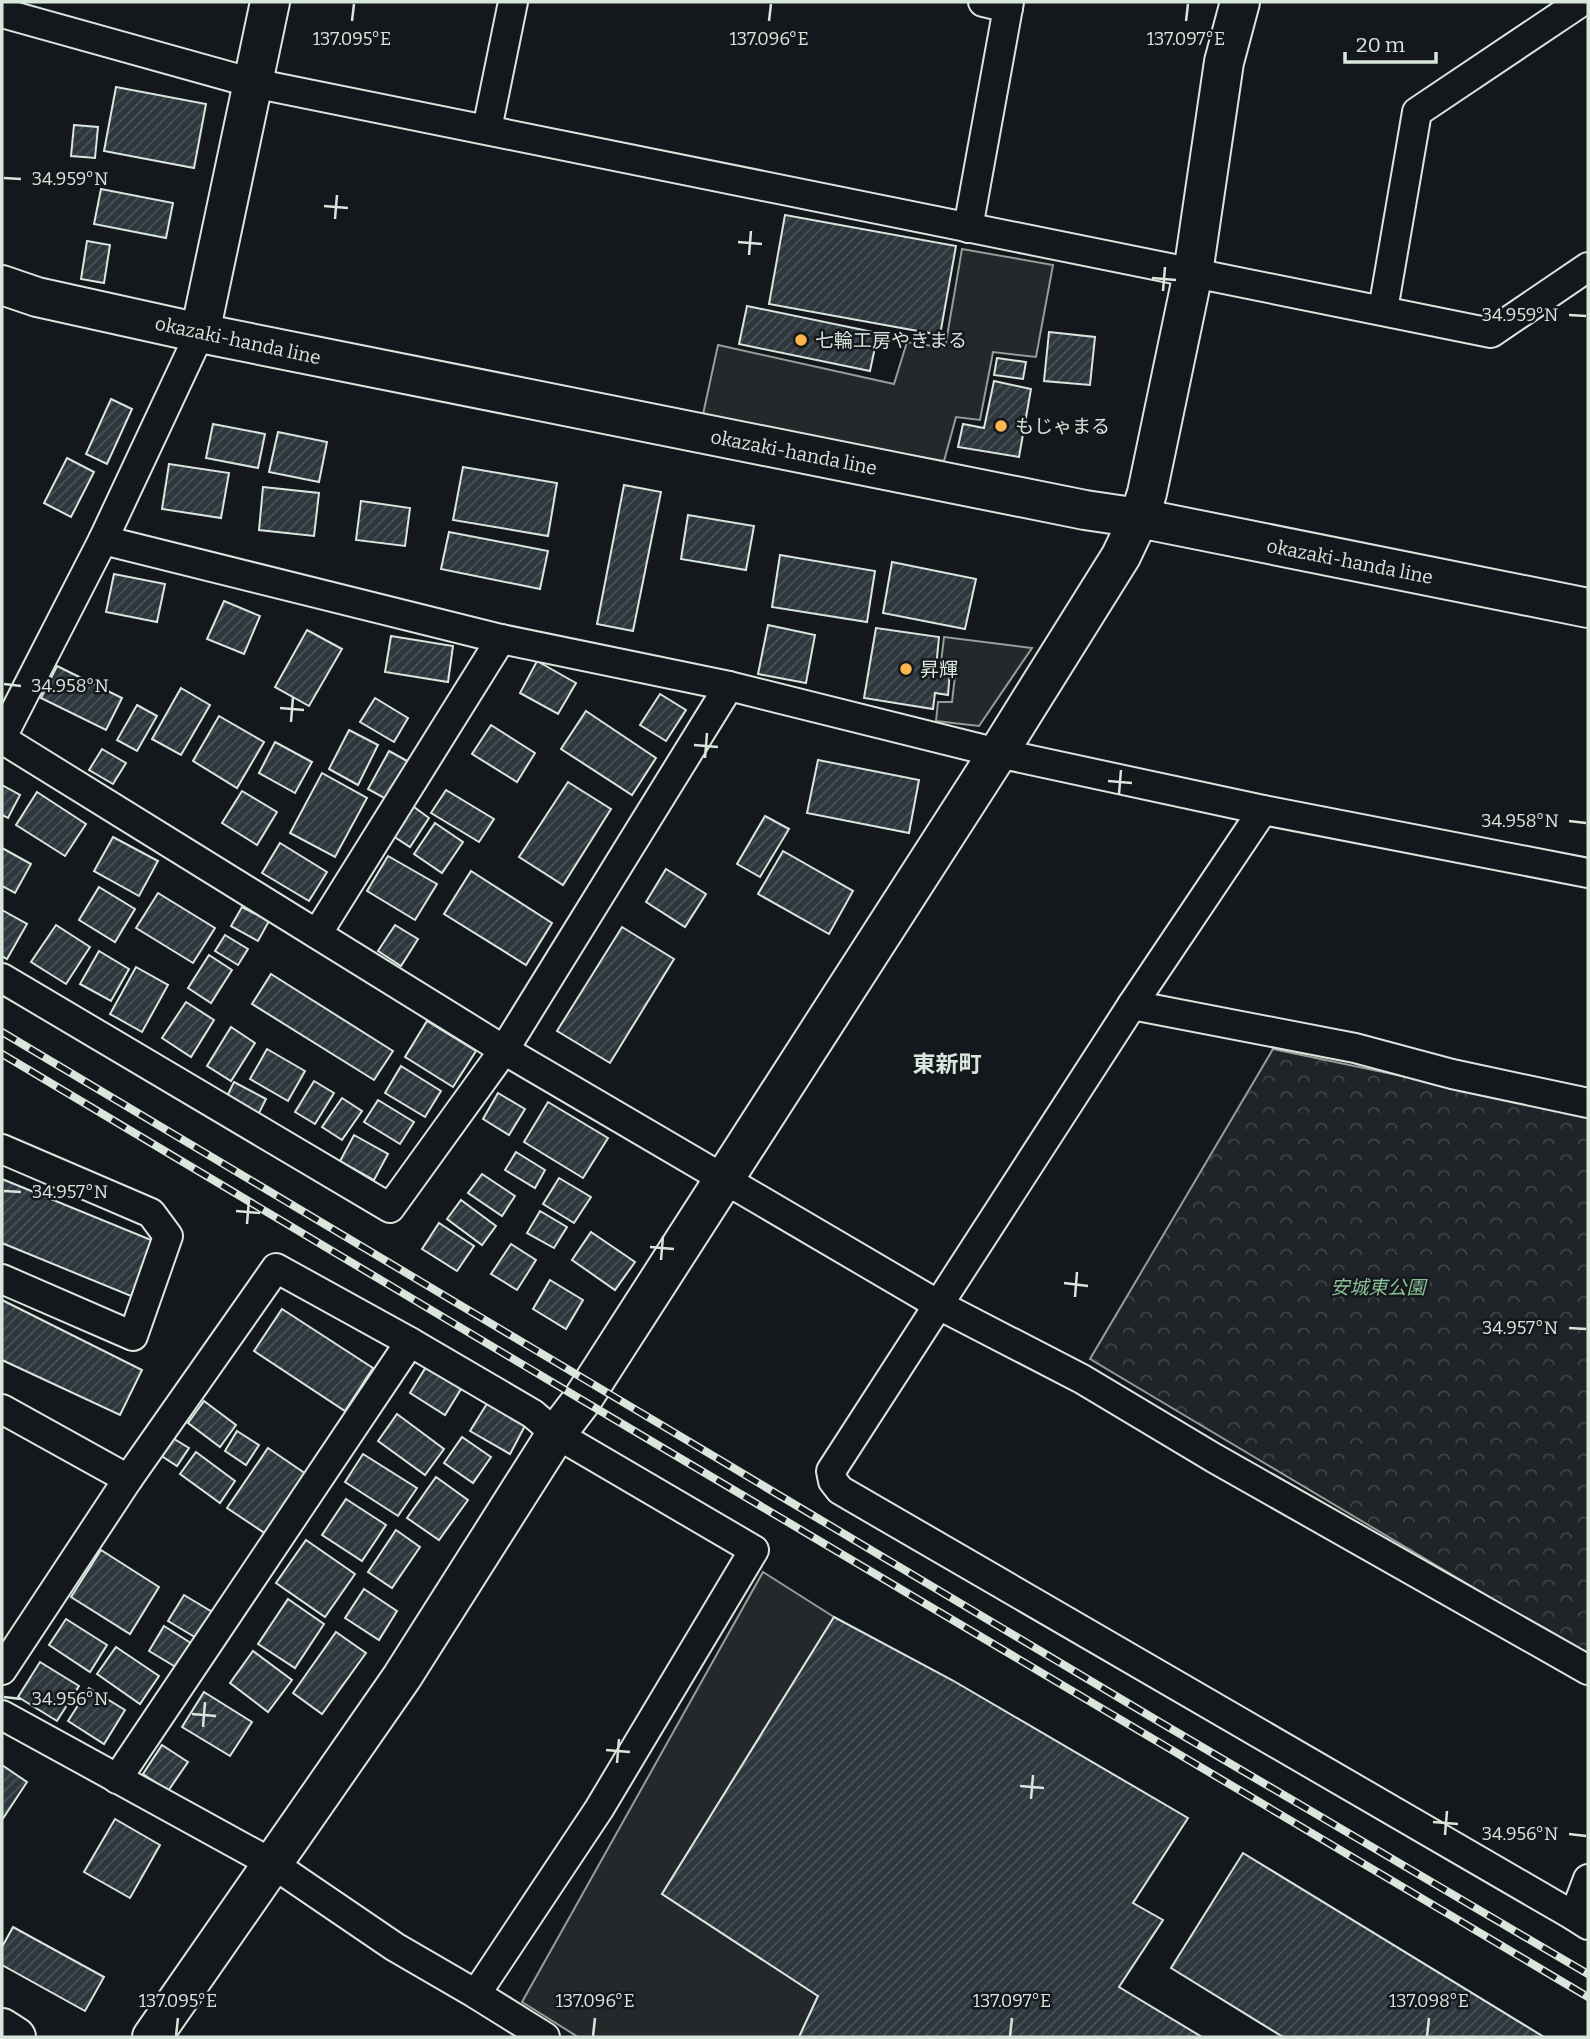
<svg xmlns="http://www.w3.org/2000/svg" width="1590" height="2039" viewBox="0 0 1590 2039" font-family="Bitter,'Noto Sans JP',serif">
	<style>
		.park { fill: url(#park-crowns); stroke: #939e99; stroke-width: 2 }
		.parking { fill: #24282b; stroke: #939e99; stroke-width: 2 }
		.building { fill: url(#building-hatch); stroke: #d8e6dc; stroke-width: 2 }
		.lines { fill: none; stroke-linecap: round; stroke-linejoin: round }
		.street-casing { stroke: #d8e6dc; stroke-width: 32 }
		.secondary-casing { stroke: #d8e6dc; stroke-width: 42 }
		.primary-casing { stroke: #d8e6dc; stroke-width: 42 }
		.street { stroke: #14181c; stroke-width: 28 }
		.secondary { stroke: #14181c; stroke-width: 38 }
		.primary { stroke: #14181c; stroke-width: 38 }
		.rail-casing { stroke: #d8e6dc; stroke-width: 8 }
		.rail { stroke: #14181c; stroke-width: 5; stroke-dasharray: 16; stroke-linecap: butt }
		.ticks { fill: none; stroke: #d8e6dc; stroke-width: 2.5 }
		.poi-dot { fill: #ffb74d; stroke: #14181c; stroke-width: 2.5 }
		.labels { text-anchor: middle; stroke-width: 5; stroke-linejoin: round; paint-order: stroke }
		.street-label { font-size: 19px; fill: #d8e6dc; stroke: #14181c }
		.poi-label { font-size: 19px; fill: #d8e6dc; stroke: #14181c; text-anchor: start }
		.park-label { font-size: 19px; font-style: italic; fill: #8ac095; stroke: #14181c }
		.quarter-label { font-size: 23px; font-weight: bold; fill: #d8e6dc; stroke: #14181c }
		.ticks-label { font-size: 18px; text-anchor: middle; fill: #d8e6dc; stroke: #14181c; stroke-width: 5; stroke-linejoin: round; paint-order: stroke }
	</style>
	<defs>
		<pattern id="park-crowns" width="20" height="18" patternUnits="userSpaceOnUse" patternTransform="scale(1.75)"><rect width="20" height="18" fill="#202428"/><path d="M2 6a3 3 0 1 1 6 0M12 15a3 3 0 1 1 6 0" fill="none" stroke="#404447"/></pattern>
		<pattern id="building-hatch" width="6" height="6" patternUnits="userSpaceOnUse" patternTransform="scale(1.75)"><rect width="6" height="6" fill="#2c363c"/><path d="M-1 1l2-2M0 6l6-6M5 7l2-2" fill="none" stroke="#4a5358"/></pattern>
	</defs>
	<rect width="100%" height="100%" fill="#14181c"/>
	<path class="park" d="M1273 1049 1588 1115V1656L1090 1359Z"/>
	<g class="parking">
		<path d="M962 249 1053 265 1036 357 993 352 980 420 956 417 944 461 702 419 718 345 894 384 907 342 945 348Z"/>
		<path d="M944 637 1032 648 979 726 936 721 938 702H952L956 667 941 663Z"/>
		<path d="M763 1572 834 1617 662 1894 818 1996 799 2037H578L522 2002Z"/>
	</g>
	<g class="building">
		<path d="M116 87 206 104 194 168 104 151Z"/>
		<path d="M74 125 98 127 95 158 71 156Z"/>
		<path d="M101 189 173 203 166 238 94 224Z"/>
		<path d="M785 215 956 246 940 335 769 304Z"/>
		<path d="M87 241 110 245 104 283 81 279Z"/>
		<path d="M747 306 878 333 870 371 739 344Z"/>
		<path d="M1049 332 1095 337 1090 385 1044 381Z"/>
		<path d="M997 358 1026 362 1023 379 994 375Z"/>
		<path d="M994 381 1031 389 1019 457 958 447 963 424 984 428Z"/>
		<path d="M111 399 132 409 107 464 86 454Z"/>
		<path d="M213 424 265 434 258 468 206 458Z"/>
		<path d="M278 432 327 442 319 482 269 472Z"/>
		<path d="M67 458 94 472 71 517 44 503Z"/>
		<path d="M169 464 229 473 221 518 162 509Z"/>
		<path d="M463 467 557 483 548 536 453 520Z"/>
		<path d="M624 485 661 492 633 631 597 624Z"/>
		<path d="M263 487 319 493 314 536 259 530Z"/>
		<path d="M361 501 410 508 405 546 356 540Z"/>
		<path d="M688 515 754 526 746 570 681 559Z"/>
		<path d="M449 532 548 551 540 589 441 569Z"/>
		<path d="M780 555 875 571 867 622 772 607Z"/>
		<path d="M892 562 976 579 965 629 883 613Z"/>
		<path d="M114 574 165 584 157 622 106 612Z"/>
		<path d="M224 601 260 616 244 654 207 639Z"/>
		<path d="M768 625 815 635 806 683 758 674Z"/>
		<path d="M876 628 939 637 936 668 950 670 948 695 935 693 933 709 864 698Z"/>
		<path d="M307 630 342 649 309 706 275 687Z"/>
		<path d="M391 636 453 646 448 682 385 672Z"/>
		<path d="M537 661 576 683 558 714 520 693Z"/>
		<path d="M57 666 122 698 106 730 41 698Z"/>
		<path d="M181 688 210 705 181 755 152 739Z"/>
		<path d="M660 694 686 710 666 741 640 725Z"/>
		<path d="M375 698 408 718 394 742 360 722Z"/>
		<path d="M137 705 157 716 137 751 117 740Z"/>
		<path d="M586 711 656 758 632 795 561 749Z"/>
		<path d="M219 716 264 742 237 788 193 761Z"/>
		<path d="M491 725 535 753 517 782 472 754Z"/>
		<path d="M349 730 378 745 358 785 329 769Z"/>
		<path d="M275 742 312 762 295 793 259 773Z"/>
		<path d="M102 749 126 763 113 784 89 770Z"/>
		<path d="M389 751 409 762 388 800 368 789Z"/>
		<path d="M818 760 919 780 909 833 807 813Z"/>
		<path d="M322 773 367 798 335 857 290 833Z"/>
		<path d="M568 782 611 809 563 885 519 857Z"/>
		<path d="M2 785 20 795 8 818 2 815Z"/>
		<path d="M446 790 494 819 479 842 431 813Z"/>
		<path d="M242 791 277 812 257 845 222 823Z"/>
		<path d="M37 792 86 824 65 856 16 825Z"/>
		<path d="M410 804 429 818 410 847 390 834Z"/>
		<path d="M765 816 789 829 760 877 737 864Z"/>
		<path d="M435 823 463 842 442 873 414 854Z"/>
		<path d="M113 837 158 861 139 896 94 871Z"/>
		<path d="M280 843 327 872 309 901 262 873Z"/>
		<path d="M2 848 31 864 15 893 2 886Z"/>
		<path d="M783 851 853 891 829 934 758 894Z"/>
		<path d="M388 856 437 884 415 920 367 891Z"/>
		<path d="M666 869 706 894 685 927 646 902Z"/>
		<path d="M471 871 552 923 526 965 444 914Z"/>
		<path d="M99 887 135 909 115 942 79 920Z"/>
		<path d="M158 893 215 928 193 963 136 928Z"/>
		<path d="M242 907 269 921 258 941 231 926Z"/>
		<path d="M2 910 27 924 7 959 2 956Z"/>
		<path d="M56 925 90 947 66 984 31 962Z"/>
		<path d="M395 925 418 939 401 966 378 951Z"/>
		<path d="M622 927 674 959 610 1063 557 1031Z"/>
		<path d="M225 935 248 949 238 965 215 951Z"/>
		<path d="M99 951 129 969 111 1001 80 984Z"/>
		<path d="M209 955 232 970 211 1003 188 988Z"/>
		<path d="M136 967 168 985 142 1032 110 1014Z"/>
		<path d="M271 974 393 1051 374 1080 252 1004Z"/>
		<path d="M186 1002 214 1020 191 1057 162 1038Z"/>
		<path d="M427 1021 476 1051 453 1087 405 1057Z"/>
		<path d="M231 1027 255 1043 231 1081 207 1066Z"/>
		<path d="M267 1049 305 1071 288 1101 250 1079Z"/>
		<path d="M401 1066 441 1091 425 1117 385 1093Z"/>
		<path d="M314 1081 334 1093 315 1124 295 1112Z"/>
		<path d="M234 1082 266 1099 257 1117 225 1100Z"/>
		<path d="M498 1093 525 1109 509 1135 483 1119Z"/>
		<path d="M342 1098 362 1111 342 1140 322 1127Z"/>
		<path d="M378 1100 414 1122 400 1144 364 1122Z"/>
		<path d="M548 1102 608 1138 583 1178 524 1142Z"/>
		<path d="M354 1135 388 1154 374 1180 340 1161Z"/>
		<path d="M516 1152 545 1170 535 1188 505 1170Z"/>
		<path d="M482 1174 515 1196 502 1216 468 1193Z"/>
		<path d="M559 1178 591 1197 574 1223 543 1204Z"/>
		<path d="M2 1179 156 1242 131 1296 2 1243Z"/>
		<path d="M461 1200 496 1226 482 1245 447 1219Z"/>
		<path d="M540 1211 567 1227 554 1248 527 1233Z"/>
		<path d="M439 1223 474 1246 457 1271 422 1249Z"/>
		<path d="M591 1232 635 1262 615 1290 572 1260Z"/>
		<path d="M511 1244 536 1260 517 1290 491 1274Z"/>
		<path d="M550 1280 583 1300 566 1329 533 1309Z"/>
		<path d="M2 1300 142 1370 120 1415 2 1360Z"/>
		<path d="M282 1309 373 1368 345 1411 254 1351Z"/>
		<path d="M426 1367 461 1389 445 1415 410 1393Z"/>
		<path d="M204 1401 236 1425 220 1447 188 1423Z"/>
		<path d="M488 1402 526 1424 510 1454 470 1431Z"/>
		<path d="M397 1414 444 1449 425 1475 378 1441Z"/>
		<path d="M237 1431 259 1445 246 1465 225 1451Z"/>
		<path d="M171 1437 189 1448 177 1466 160 1455Z"/>
		<path d="M462 1437 491 1457 473 1483 444 1463Z"/>
		<path d="M268 1448 306 1474 266 1534 227 1508Z"/>
		<path d="M196 1452 235 1481 220 1503 180 1474Z"/>
		<path d="M363 1454 417 1488 398 1516 345 1482Z"/>
		<path d="M436 1477 468 1500 439 1540 407 1518Z"/>
		<path d="M346 1499 386 1525 362 1561 322 1535Z"/>
		<path d="M396 1530 420 1547 392 1588 368 1572Z"/>
		<path d="M306 1540 355 1574 325 1617 276 1583Z"/>
		<path d="M101 1550 159 1587 130 1634 71 1597Z"/>
		<path d="M364 1589 397 1611 379 1640 345 1618Z"/>
		<path d="M184 1595 214 1613 198 1639 168 1621Z"/>
		<path d="M288 1599 324 1624 295 1668 258 1644Z"/>
		<path d="M834 1617 952 1680 1188 1818 1133 1903 1163 1920 1119 1987 1202 2037H799L818 1996 662 1894Z"/>
		<path d="M66 1619 107 1645 90 1672 49 1645Z"/>
		<path d="M164 1626 194 1645 179 1669 149 1651Z"/>
		<path d="M336 1632 366 1653 322 1714 293 1693Z"/>
		<path d="M116 1647 159 1676 140 1704 97 1674Z"/>
		<path d="M253 1651 292 1680 268 1712 230 1683Z"/>
		<path d="M40 1662 79 1686 57 1721 18 1697Z"/>
		<path d="M89 1688 125 1710 104 1744 68 1721Z"/>
		<path d="M204 1692 252 1722 230 1756 182 1727Z"/>
		<path d="M162 1745 188 1762 168 1791 143 1774Z"/>
		<path d="M2 1765 27 1782 2 1820Z"/>
		<path d="M115 1819 160 1845 130 1898 84 1872Z"/>
		<path d="M1243 1853 1544 2037H1283L1171 1968Z"/>
		<path d="M13 1927 104 1977 85 2011 2 1965V1947Z"/>
	</g>
	<g class="lines">
		<defs>
			<g id="street">
				<path d="M983 2 1008 8"/>
				<path d="M2 13 253 83 1491 333 1588 267"/>
				<path d="M487 129 513 2"/>
				<path d="M968 228 1009 2"/>
				<path d="M1383 310 1417 112 1581 2"/>
				<path d="M103 540 501 639 729 686 998 753 1263 810 1588 873"/>
				<path d="M2 737 103 540 200 333"/>
				<path d="M2 739 504 1050 937 1304 1082 1379 1214 1458 1588 1670"/>
				<path d="M1263 810 1132 1005 831 1471 833 1481 840 1490 1574 1916"/>
				<path d="M317 934 501 639"/>
				<path d="M2 978 390 1208 504 1050 729 686"/>
				<path d="M1132 1005 1355 1048 1452 1074 1588 1103"/>
				<path d="M2 1149 151 1213 168 1236 133 1336 2 1279"/>
				<path d="M2 1409 128 1479"/>
				<path d="M2 1670 128 1479 276 1268 410 1342 533 1414 556 1434 754 1550 599 1809 476 1994"/>
				<path d="M2 1715 273 1864 395 1947 476 1994 545 2037"/>
				<path d="M117 1779 410 1342"/>
				<path d="M1588 1879 1574 1916 1588 1925"/>
			</g>
			<g id="secondary">
				<path d="M200 333 270 2"/>
				<path d="M2 2028 16 2037"/>
				<path d="M152 2037 402 1677 556 1434 582 1400 998 753 1121 556 1139 518 1147 493 1193 273 1224 62 1240 2"/>
			</g>
			<path id="primary" d="M2 285 37 297 200 333 1085 510 1139 518 1588 608"/>
		</defs>
		<use href="#street" class="street-casing"/>
		<use href="#secondary" class="secondary-casing"/>
		<use href="#primary" class="primary-casing"/>
		<use href="#street" class="street"/>
		<use href="#secondary" class="secondary"/>
		<use href="#primary" class="primary"/>
		<defs>
			<g id="rail">
				<path d="M2 1032 1163 1724 1588 1974"/>
				<path d="M2 1054 582 1400 1588 1997"/>
			</g>
		</defs>
		<use href="#rail" class="rail-casing"/>
		<use href="#rail" class="rail"/>
	</g>
	<path class="ticks" d="M352 21 354 4M769 21 771 4M1186 21 1188 4M4 178 21 179M324 206 348 208M335 219 337 195M738 242 762 244M749 255 751 231M1152 278 1176 280M1163 291 1165 267M1569 315 1586 316M4 684 21 686M280 708 304 710M291 722 293 697M694 745 718 747M705 758 707 733M1108 781 1132 783M1119 794 1121 770M1569 821 1586 823M4 1191 21 1192M236 1211 260 1213M247 1224 249 1200M650 1247 674 1249M661 1260 663 1236M1064 1283 1088 1286M1075 1297 1077 1272M1569 1328 1586 1329M4 1697 21 1699M192 1714 216 1716M203 1727 205 1702M606 1750 630 1752M617 1763 619 1739M1020 1786 1044 1788M1031 1799 1033 1775M1433 1822 1458 1824M1569 1834 1586 1836M1445 1835 1447 1811M176 2036 178 2018M593 2036 595 2018M1010 2036 1012 2018M1427 2036 1429 2018"/>
	<g class="poi-dot">
		<circle cx="801" cy="340" r="7"/>
		<circle cx="1001" cy="426" r="7"/>
		<circle cx="906" cy="669" r="7"/>
	</g>
	<g class="labels">
		<g class="street-label">
			<text transform="translate(238 340) rotate(12)" y="7">okazaki-handa line</text>
			<text transform="translate(794 452) rotate(11)" y="7">okazaki-handa line</text>
			<text transform="translate(1350 561) rotate(11)" y="7">okazaki-handa line</text>
		</g>
		<g class="poi-label">
			<text x="815" y="347">七輪工房やきまる</text>
			<text x="1015" y="433">もじゃまる</text>
			<text x="920" y="676">昇輝</text>
		</g>
		<g class="park-label">
			<text x="1378" y="1294">安城東公園</text>
		</g>
		<g class="quarter-label">
			<text x="947" y="1072">東新町</text>
		</g>
	</g>
	<g class="ticks-label">
		<text x="352" y="45">137.095°E</text>
		<text x="769" y="45">137.096°E</text>
		<text x="1186" y="45">137.097°E</text>
		<text x="70" y="185">34.959°N</text>
		<text x="1520" y="321">34.959°N</text>
		<text x="70" y="692">34.958°N</text>
		<text x="1520" y="827">34.958°N</text>
		<text x="70" y="1198">34.957°N</text>
		<text x="1520" y="1334">34.957°N</text>
		<text x="70" y="1705">34.956°N</text>
		<text x="1520" y="1840">34.956°N</text>
		<text x="178" y="2007">137.095°E</text>
		<text x="595" y="2007">137.096°E</text>
		<text x="1012" y="2007">137.097°E</text>
		<text x="1429" y="2007">137.098°E</text>
	</g>
	<rect width="1590" height="2039" fill="none" stroke="#d8e6dc" stroke-width="7"/>
	<path d="M1345 52v10h91v-10" fill="none" stroke="#d8e6dc" stroke-width="3.5"/>
	<text x="1356" y="52" font-size="21" fill="#d8e6dc" stroke="#14181c" stroke-width="5" paint-order="stroke">20 m</text>
</svg>
